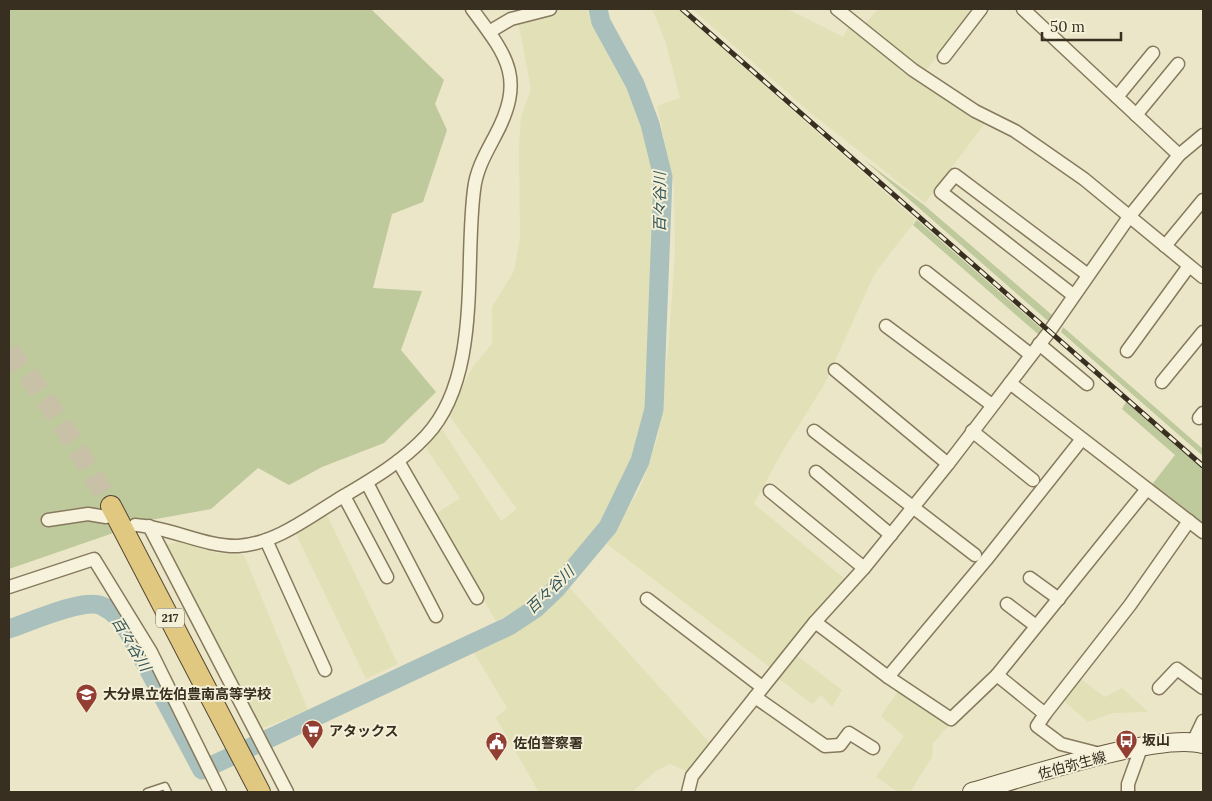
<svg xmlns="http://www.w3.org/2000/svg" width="1212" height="801" viewBox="0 0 1212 801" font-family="Lora,'Noto Sans JP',serif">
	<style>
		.farmland { fill: #e1e0b6 }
		.green { fill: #bec99c }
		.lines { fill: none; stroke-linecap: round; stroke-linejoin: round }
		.river { stroke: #a9c0bc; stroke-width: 19 }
		.trunk-tunnel { stroke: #c8c1a7; stroke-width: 20; stroke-dasharray: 20 10; stroke-linecap: butt }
		.service-casing { stroke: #86795e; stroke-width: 9 }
		.minor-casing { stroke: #86795e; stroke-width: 15 }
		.secondary-casing { stroke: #685a41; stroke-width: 20 }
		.trunk-casing { stroke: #554732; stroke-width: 22 }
		.service { stroke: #f7f2db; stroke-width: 6 }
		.minor { stroke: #f7f2db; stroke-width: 12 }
		.secondary { stroke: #f7f2db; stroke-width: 18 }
		.trunk { stroke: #e0c881; stroke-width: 20 }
		.rail-casing { stroke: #382f21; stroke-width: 5 }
		.rail { stroke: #f4efd7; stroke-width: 3; stroke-dasharray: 9; stroke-linecap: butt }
		.labels { text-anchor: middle; stroke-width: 4; stroke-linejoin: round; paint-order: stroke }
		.shield { fill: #f4efd7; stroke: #706958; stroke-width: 1 }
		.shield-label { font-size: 12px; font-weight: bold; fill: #382f21 }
		.poi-label { font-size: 14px; font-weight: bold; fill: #382f21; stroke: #f4efd7; text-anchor: start }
		.street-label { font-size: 14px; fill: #382f21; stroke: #f4efd7 }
		.water-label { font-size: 15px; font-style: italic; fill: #315457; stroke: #f4efd7 }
	</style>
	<rect width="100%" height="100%" fill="#ece6c8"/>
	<g class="farmland">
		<path d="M564 9H586L602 44 631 97 647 142 657 181 653 324 646 405 630 463 590 541 549 589 520 610 496 621 434 515 460 498 426 448 440 426 501 521 517 509 448 414 474 365 492 344V307L514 271 520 238 519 145 521 117 531 89 518 21Z"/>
		<path d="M652 9H678L916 220 875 273 824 385 782 452 754 504 845 579 771 668 607 544 641 486 658 437 668 349 675 255 674 185 657 106 680 98 665 40Z"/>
		<path d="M692 9H787L843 37 849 26 967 112 985 123 925 203 812 114Z"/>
		<path d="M878 9H973L925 72 865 24Z"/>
		<path d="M325 511 398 664 366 679 294 530Z"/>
		<path d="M180 541 216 553 244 555 308 710 263 728 249 708 164 546Z"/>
		<path d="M568 586 710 743 689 772 670 764 656 771 632 792H539L496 718 507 708 473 651 537 615Z"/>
		<path d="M796 655 842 690 832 707 821 695 812 704 778 678Z"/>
		<path d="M1078 677 1105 697 1122 688 1148 712 1112 713 1088 722 1063 700Z"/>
		<path d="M899 690 950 724 933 743 932 757 910 792H898L876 777 904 736 881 716Z"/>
	</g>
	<g class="green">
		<path d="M9 9H371L444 80 435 104 447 130 423 202 392 214 373 288 422 291 401 350 436 392 384 443 322 467 289 485 258 468 211 509 151 520 9 569Z"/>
		<path d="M863 159 924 205 1052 315 1048 321Z"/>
		<path d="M917 220 1043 330 1039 335 913 225Z"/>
		<path d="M1063 327 1203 449V456L1061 332Z"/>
		<path d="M1126 402 1203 469V527L1150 487 1175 455 1122 409Z"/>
	</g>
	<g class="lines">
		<path class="river" d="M9 629C28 623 84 597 102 606 115 612 121 621 129 633L202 770 509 626 536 608 557 588 608 527 640 461 654 409 663 177 650 124 635 84 601 22 598 9"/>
		<path class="trunk-tunnel" d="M9 351C49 399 80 453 111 506"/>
		<defs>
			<path id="service" d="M147 792 165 786 168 792"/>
			<g id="minor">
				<path d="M837 9 913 70 975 111 1015 131 1084 179 1203 277"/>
				<path d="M1023 9 1179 155"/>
				<path d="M489 32 511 19 550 9"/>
				<path d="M944 57 981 9"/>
				<path d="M1117 97 1153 53"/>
				<path d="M1136 115 1178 64"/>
				<path d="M1165 246 1203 200"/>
				<path d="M926 272 1031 355"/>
				<path d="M1073 295 941 192 955 175 1088 275"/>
				<path d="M886 326 992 405"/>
				<path d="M1039 344 1087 384"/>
				<path d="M1127 351 1189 266"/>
				<path d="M835 370 948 464"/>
				<path d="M1162 382 1203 332"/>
				<path d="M1010 383 1203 532"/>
				<path d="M1199 418 1203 413"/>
				<path d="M814 431 975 555"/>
				<path d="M972 431 1033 480"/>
				<path d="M398 461 477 598"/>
				<path d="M816 472 891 535"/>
				<path d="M367 483 436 616"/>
				<path d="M770 491 864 568"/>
				<path d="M344 496 387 577"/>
				<path d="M48 520 88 514 106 517"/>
				<path d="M135 525C170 527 205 547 238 546 274 544 308 518 337 500 369 481 401 463 426 436 482 376 464 266 474 190 476 170 486 153 495 136 526 78 507 56 472 9"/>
				<path d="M149 526 287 792"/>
				<path d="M266 540 325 670"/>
				<path d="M1030 578 1059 599"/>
				<path d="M9 587 94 559 151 652 220 792"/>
				<path d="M647 599 762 687"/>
				<path d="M1007 604 1036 626"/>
				<path d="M815 622 888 677 951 719 997 675 1045 714 1037 726 1061 744 1100 754"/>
				<path d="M997 675 1147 489"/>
				<path d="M888 677 986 560 1082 439"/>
				<path d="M1159 688 1177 669 1203 688"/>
				<path d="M755 697 825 746 840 745 849 733 873 748"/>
				<path d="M1045 714 1130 605 1189 521"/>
				<path d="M1193 742 1203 721"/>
				<path d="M688 792 692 776 815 622 864 568 948 464 1049 332 1129 217 1179 155 1203 135"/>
				<path d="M1128 792V784L1141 748"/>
			</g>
			<path id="secondary" d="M972 792C1023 778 1157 732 1203 744"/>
			<path id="trunk" d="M111 506 260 792"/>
		</defs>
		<use href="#service" class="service-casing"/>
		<use href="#minor" class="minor-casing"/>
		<use href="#secondary" class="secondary-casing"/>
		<use href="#trunk" class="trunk-casing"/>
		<use href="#service" class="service"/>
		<use href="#minor" class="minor"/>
		<use href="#secondary" class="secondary"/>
		<use href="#trunk" class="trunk"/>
		<defs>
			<path id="rail" d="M682 9 1203 466"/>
		</defs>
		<use href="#rail" class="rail-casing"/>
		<use href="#rail" class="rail"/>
	</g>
	<defs>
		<symbol id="school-pin" viewBox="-11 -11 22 30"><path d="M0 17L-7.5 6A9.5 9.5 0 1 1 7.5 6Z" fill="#923e32" stroke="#f4efd7"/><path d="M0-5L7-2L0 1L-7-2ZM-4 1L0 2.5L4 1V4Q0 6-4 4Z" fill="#fff"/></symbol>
		<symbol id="supermarket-pin" viewBox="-11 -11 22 30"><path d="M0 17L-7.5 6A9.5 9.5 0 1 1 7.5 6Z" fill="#923e32" stroke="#f4efd7"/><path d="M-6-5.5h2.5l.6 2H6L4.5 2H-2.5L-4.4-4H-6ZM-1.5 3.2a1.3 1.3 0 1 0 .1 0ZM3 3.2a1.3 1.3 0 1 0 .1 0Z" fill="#fff"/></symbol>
		<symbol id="bus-pin" viewBox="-11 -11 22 30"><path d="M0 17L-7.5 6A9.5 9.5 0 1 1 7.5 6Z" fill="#923e32" stroke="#f4efd7"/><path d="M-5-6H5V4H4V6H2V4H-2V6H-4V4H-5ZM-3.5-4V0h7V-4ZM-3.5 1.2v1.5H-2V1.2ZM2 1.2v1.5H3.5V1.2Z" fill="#fff"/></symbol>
		<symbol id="civic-pin" viewBox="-11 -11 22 30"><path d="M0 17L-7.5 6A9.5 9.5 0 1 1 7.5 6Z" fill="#923e32" stroke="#f4efd7"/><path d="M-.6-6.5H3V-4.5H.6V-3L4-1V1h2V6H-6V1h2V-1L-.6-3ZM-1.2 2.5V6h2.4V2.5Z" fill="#fff"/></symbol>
	</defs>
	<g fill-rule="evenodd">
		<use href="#school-pin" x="74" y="682" width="25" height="34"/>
		<use href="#supermarket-pin" x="300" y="718" width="25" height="34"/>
		<use href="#bus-pin" x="1114" y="728" width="25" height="34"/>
		<use href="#civic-pin" x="484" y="730" width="25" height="34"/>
	</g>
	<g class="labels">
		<rect class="shield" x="156" y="608.5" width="28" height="19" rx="4"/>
		<g class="shield-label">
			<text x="170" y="622">217</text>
		</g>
		<g class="poi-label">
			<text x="103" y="699">大分県立佐伯豊南高等学校</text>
			<text x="329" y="736">アタックス</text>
			<text x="1142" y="745">坂山</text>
			<text x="513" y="748">佐伯警察署</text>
		</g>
		<g class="street-label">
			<text transform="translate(1072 765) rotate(-15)" y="5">佐伯弥生線</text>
		</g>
		<g class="water-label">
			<text transform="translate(660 202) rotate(-90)" y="5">百々谷川</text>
			<text transform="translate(550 590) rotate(-44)" y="5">百々谷川</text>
			<text transform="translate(131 644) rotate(59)" y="5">百々谷川</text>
		</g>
	</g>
	<rect width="1212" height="801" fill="none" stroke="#382f21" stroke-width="20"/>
	<path d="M1042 32v8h79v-8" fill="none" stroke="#382f21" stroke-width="2.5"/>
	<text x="1050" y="32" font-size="15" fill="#382f21" stroke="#f4efd7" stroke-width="4" paint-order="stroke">50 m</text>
</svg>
